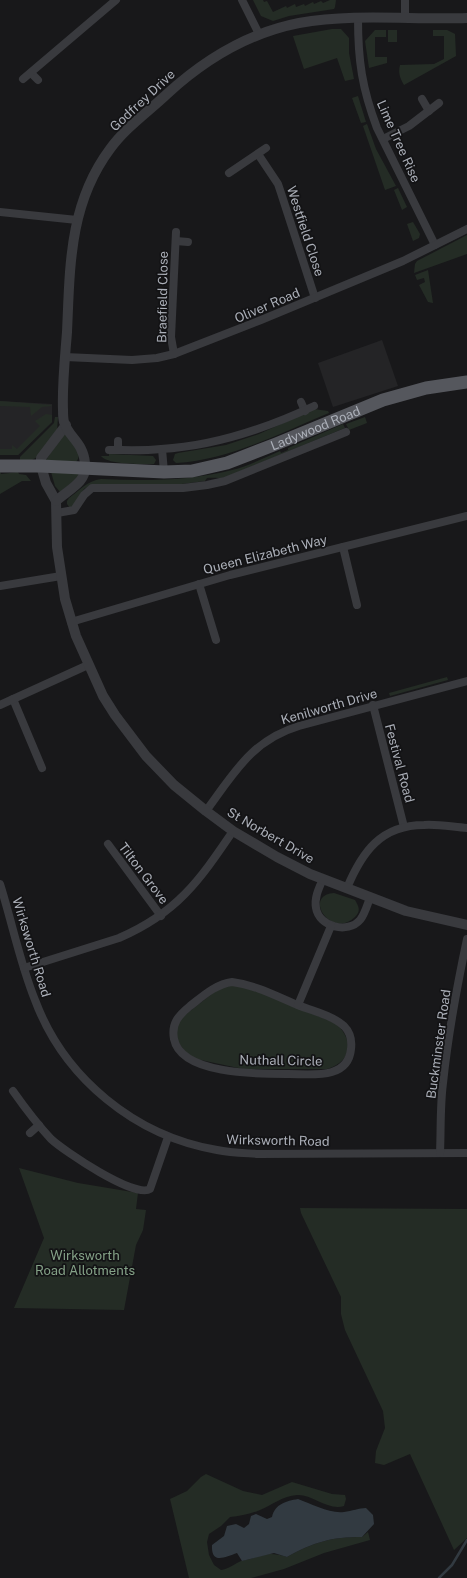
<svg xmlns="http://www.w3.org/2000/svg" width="467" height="1578" viewBox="0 0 467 1578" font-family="'Public Sans',sans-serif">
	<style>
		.built { fill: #242426 }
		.green { fill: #242c25 }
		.water { fill: #323a41 }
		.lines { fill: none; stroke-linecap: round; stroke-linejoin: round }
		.stream { stroke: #323a41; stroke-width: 2.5 }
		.minor { stroke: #393a3e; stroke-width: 8 }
		.tertiary { stroke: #393a3e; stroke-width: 10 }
		.primary { stroke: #55575d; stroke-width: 13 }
		.labels { text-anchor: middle; stroke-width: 3.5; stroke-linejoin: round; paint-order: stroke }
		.street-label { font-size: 13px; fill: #abafb8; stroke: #131315 }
		.park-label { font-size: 13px; fill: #84a187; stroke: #131315 }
	</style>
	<rect width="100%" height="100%" fill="#18181a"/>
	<g class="built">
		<path d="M382 340 398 386 333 407 318 363Z"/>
		<path d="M0 401 52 404V422L18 455H0Z"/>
	</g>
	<g class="green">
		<path d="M253 0H263L264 2 267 1 273 12 286 6 287 8 295 4 296 7 304 4 305 6 313 2 314 4 321 1 323 3 330 0H336L335 7 334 9 289 16 273 21 261 16Z"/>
		<path d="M332 29H341L349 38V53L354 79 345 81 337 58 304 69 293 36Z"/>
		<path d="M375 30H386V37H375V57H387V63L369 68 365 41Z"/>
		<rect x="388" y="30" width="9" height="12"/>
		<path d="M433 30H447L455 34 456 56 404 85C400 78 398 73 400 65L434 64 444 59V36H433Z"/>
		<path d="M358 96 366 122 361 123 352 98Z"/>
		<path d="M367 124 376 149 396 186 385 190 363 126Z"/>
		<path d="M398 188 407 207 402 210 394 190Z"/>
		<path d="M413 222 420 234 419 238 413 241 407 224Z"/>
		<path d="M467 235V254L414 273 415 264 417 261Z"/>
		<path d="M428 270 433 303 428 302 419 285 425 282 424 278 417 280 415 275Z"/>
		<path d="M0 401 52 405 51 406 42 407 31 416 30 407 0 406Z"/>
		<path d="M314 409 328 411 329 413C280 433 230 460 176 463L173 460 175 454 178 453 226 445 259 434Z"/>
		<path d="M46 414 52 415V422L18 455H0V449H12V445L17 449 40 426 35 421Z"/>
		<path d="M55 417H58L57 431 37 457 32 460H20V457L54 423Z"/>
		<path d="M365 417 367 423 349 430 346 424Z"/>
		<path d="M343 424 345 428 226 477C219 479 214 477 207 478L205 481 182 484 89 486 84 489 73 506 70 508 67 504V501L69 498C80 490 87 481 101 479 145 481 189 481 232 470 248 466 264 458 280 451L281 453 288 450V448Z"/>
		<path d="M63 435H66C72 442 85 452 76 462L46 460Z"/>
		<path d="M109 454 153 456 156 460 154 464C142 464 108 465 101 456H109Z"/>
		<path d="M0 470 1 474 18 472 19 474 26 475 31 481H22L0 494Z"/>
		<path d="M51 472 80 473V476L60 492 55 486Z"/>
		<path d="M447 677 448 680 390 696 389 693Z"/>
		<path d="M334 893 355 900C359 907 361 911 355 917 331 940 302 895 334 893Z"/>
		<path d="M230 984 262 993 335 1023C354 1039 353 1061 327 1069H243L196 1059 186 1053 177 1040V1027L181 1018 217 990Z"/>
		<path d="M19 1168 78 1183 138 1193 136 1209 146 1210 143 1230 136 1245 124 1310 14 1308 44 1238Z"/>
		<path d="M300 1208 467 1209V1538L454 1550 410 1454 384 1465 375 1463 376 1451 385 1428 383 1411 345 1330 341 1314V1297L301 1213Z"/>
		<path d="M206 1474 243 1491 262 1495 292 1482 332 1494 345 1495 346 1499 344 1506C328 1511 312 1494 297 1495 283 1496 272 1505 260 1510 250 1514 240 1516 230 1517L221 1526 209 1534 207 1542 209 1555 214 1565 221 1570C229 1569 234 1564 241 1561 244 1560 247 1560 250 1559 266 1554 270 1552 287 1557 314 1542 331 1537 362 1537L368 1532 370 1540 324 1553 284 1569 251 1578H189L170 1499 187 1491 201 1477Z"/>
	</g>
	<path class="water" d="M298 1499C312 1504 330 1514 344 1512 352 1511 359 1508 366 1508L373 1515 374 1524 362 1537C331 1537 314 1542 287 1557L274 1553 242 1561 237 1553C225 1557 211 1565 212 1545L224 1536 227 1526 236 1524 244 1528 249 1524 251 1516 256 1514 267 1519 272 1517C275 1504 286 1501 298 1499Z"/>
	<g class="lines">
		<path class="stream" d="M439 1578 452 1565 467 1540"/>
		<g class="minor">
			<path d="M242 0 259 34"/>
			<path d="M358 18C358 61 362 88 377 128L435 245"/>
			<path d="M405 18V0"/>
			<path d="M31 73 38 80"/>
			<path d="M23 79 116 0"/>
			<path d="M422 99 429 111"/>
			<path d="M383 139 409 126 439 103"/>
			<path d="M258 154 278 184 281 193 315 298"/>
			<path d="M229 173 266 148"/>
			<path d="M0 212 77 220"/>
			<path d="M176 241 188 242"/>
			<path d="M174 354 171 337 176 232"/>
			<path d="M65 357 132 360 157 358 174 354 261 320 403 261 467 229"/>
			<path d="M301 402 305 411"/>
			<path d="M118 441V450"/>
			<path d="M162 449 164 472"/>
			<path d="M109 450C126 450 143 451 161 449 215 446 265 429 314 406"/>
			<path d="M57 513 74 510 84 495 92 488H183L207 485 225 481 346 432"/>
			<path d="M343 547 357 605"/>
			<path d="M199 584 216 640"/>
			<path d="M0 586 61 576"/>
			<path d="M71 622 230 575 467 516"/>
			<path d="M13 699 42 768"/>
			<path d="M0 705 88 665"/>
			<path d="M373 705 404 827"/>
			<path d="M206 811C234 773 252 740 299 726L467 681"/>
			<path d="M108 844 161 916"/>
			<path d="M323 879C319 888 314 898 316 908 319 927 348 934 360 920 365 914 367 905 370 898"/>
			<path d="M0 884C12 922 20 963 35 1000 64 1078 135 1136 217 1150 231 1153 245 1153 259 1154L467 1153"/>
			<path d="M347 888C362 852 381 825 424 825 438 824 453 827 467 828"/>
			<path d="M24 968 119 938C177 913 199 881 233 831"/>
			<path d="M232 982C256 985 278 997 300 1006 314 1011 333 1016 344 1026 350 1032 352 1041 351 1049 348 1080 311 1074 289 1074 260 1074 181 1075 174 1039 171 1023 179 1015 190 1006 203 996 216 984 232 982Z"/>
			<path d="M298 1005 331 926"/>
			<path d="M13 1091C25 1108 37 1124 51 1139 64 1151 135 1199 150 1189L168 1137"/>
			<path d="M30 1133 39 1125"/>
			<path d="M440 1153C441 1130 440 1106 443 1083 448 1035 457 986 467 939"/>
		</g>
		<g class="tertiary">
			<path d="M66 425 41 458V466L46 483 56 501 57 547 65 599 76 636 103 696 115 715 146 756 174 785 206 811 233 831 277 857 310 874 406 911 467 925"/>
			<path d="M56 501C64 494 74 488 80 481 85 475 86 470 85 463 83 442 69 438 64 422 63 418 63 414 63 410 62 384 65 358 67 332 70 266 69 204 110 149 125 128 148 112 167 94 204 60 248 33 299 23 355 13 411 20 467 18"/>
		</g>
		<path class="primary" id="s1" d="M0 466H41L164 472 192 471 227 463 276 444 383 400 426 388 467 382"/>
	</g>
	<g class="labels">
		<g class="street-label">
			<text transform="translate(142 100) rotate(-43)" y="5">Godfrey Drive</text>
			<text transform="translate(399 141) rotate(66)" y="5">Lime Tree Rise</text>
			<text transform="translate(306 231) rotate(72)" y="5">Westfield Close</text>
			<text transform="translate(162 297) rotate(-89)" y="5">Braefield Close</text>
			<text transform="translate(267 305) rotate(-23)" y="5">Oliver Road</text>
			<text dy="5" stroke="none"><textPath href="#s1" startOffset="323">Ladywood Road</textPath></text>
			<text transform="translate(265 554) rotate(-14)" y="5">Queen Elizabeth Way</text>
			<text transform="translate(329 706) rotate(-16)" y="5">Kenilworth Drive</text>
			<text transform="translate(400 763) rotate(75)" y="5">Festival Road</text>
			<text transform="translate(271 835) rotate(30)" y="5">St Norbert Drive</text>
			<text transform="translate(144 873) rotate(53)" y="5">Tilton Grove</text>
			<text transform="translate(32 947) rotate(73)" y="5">Wirksworth Road</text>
			<text transform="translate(438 1044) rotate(-82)" y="5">Buckminster Road</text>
			<text transform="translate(281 1060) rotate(1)" y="5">Nuthall Circle</text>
			<text transform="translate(278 1140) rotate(1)" y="5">Wirksworth Road</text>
		</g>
		<g class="park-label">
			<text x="85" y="1260">Wirksworth<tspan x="85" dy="15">Road Allotments</tspan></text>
		</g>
	</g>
</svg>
